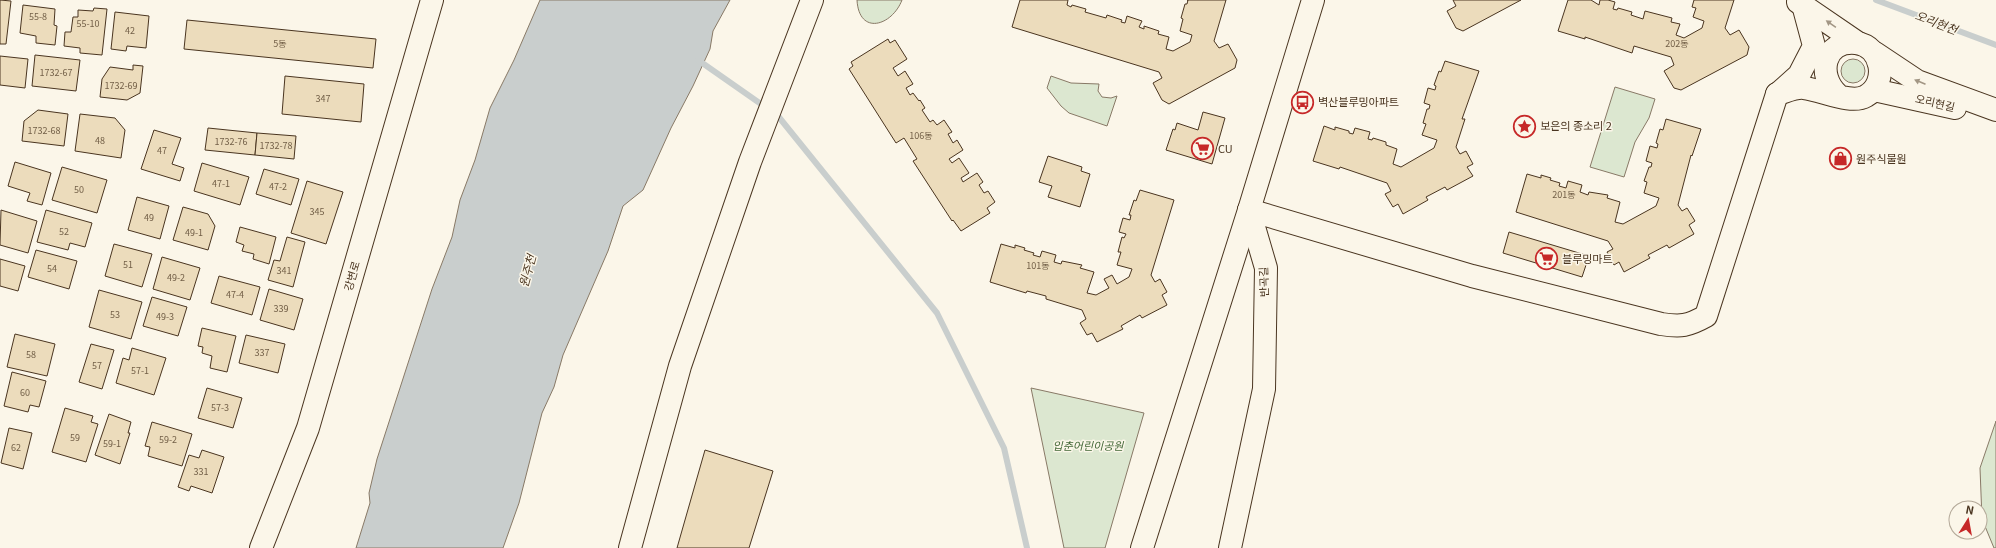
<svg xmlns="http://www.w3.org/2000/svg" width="1996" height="548" viewBox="0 0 1996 548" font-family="Georgia,'Noto Sans KR',serif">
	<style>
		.green { fill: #dce7d0; stroke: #887966 }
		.water { fill: #c9cecd; stroke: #887966 }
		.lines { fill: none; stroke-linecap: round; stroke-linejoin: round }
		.stream { stroke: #c9cecd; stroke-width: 6 }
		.building { fill: #ecdcbc; stroke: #4a3520 }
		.minor-casing { stroke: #4a3520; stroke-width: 24 }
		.minor { stroke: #fbf6e9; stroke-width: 22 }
		.oneway { fill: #a29684 }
		.labels { text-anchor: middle; stroke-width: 3; stroke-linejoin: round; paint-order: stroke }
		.number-label { font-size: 9px; fill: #725f47 }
		.poi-label { font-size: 11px; fill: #4a3520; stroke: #fbf6e9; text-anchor: start }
		.street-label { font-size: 11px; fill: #4a3520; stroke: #fbf6e9 }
		.park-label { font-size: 11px; font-style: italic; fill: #436837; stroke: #fbf6e9 }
		.water-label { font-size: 12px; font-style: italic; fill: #4a3520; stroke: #fbf6e9 }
	</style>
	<rect width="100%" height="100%" fill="#fbf6e9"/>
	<g class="green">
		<path d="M857 0H902C892 26 859 36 857 0Z"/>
		<circle cx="1853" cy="71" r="12"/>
		<path d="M1051 76 1071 83 1099 84 1098 91 1102 97 1111 98 1117 96 1107 126 1069 113 1061 106 1047 88Z"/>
		<path d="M1615 87 1655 99 1649 118 1635 142 1624 177 1590 167Z"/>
		<path d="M1031 388 1144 413 1105 548H1064Z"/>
		<path d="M1996 421V548H1994L1982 519 1980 468Z"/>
	</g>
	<path class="water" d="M540 0H730L713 31 710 49 693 86 671 128 643 190 623 206 608 251 563 355 554 387 542 413 519 503 503 548H356L370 503 369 493 377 459 432 289 452 237 460 200 475 160 490 108 514 60Z"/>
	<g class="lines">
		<g class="stream">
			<path d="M1876 0 1996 45"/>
			<path d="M698 60 778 116 937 313 1004 448 1027 548"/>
		</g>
	</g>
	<g class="building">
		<path d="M0 0 11 1 6 44H0Z"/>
		<path d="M1020 0H1068L1067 5 1071 7 1072 5 1086 9 1085 12 1106 18 1107 15 1122 20 1121 22 1125 23 1127 16 1142 21 1139 27 1144 29V26L1159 31 1158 34 1169 37 1166 49 1173 51 1190 42 1192 35 1180 31 1183 19 1181 18 1185 4H1187L1188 0H1187H1226L1214 41 1219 48 1228 44 1237 60 1235 68 1169 104 1162 100 1153 83 1162 78 1159 72 1012 27Z"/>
		<path d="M1453 0H1521L1463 31 1456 28 1447 11 1456 6Z"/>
		<path d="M1568 0H1591L1599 5 1600 0H1608L1615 2 1613 9 1617 10 1618 8 1632 12 1631 15 1643 19 1645 11 1672 18 1671 22 1680 24 1676 35 1684 38 1702 28 1704 21 1693 17 1696 8 1692 7 1694 0H1734L1725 28 1730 35 1739 30 1749 47 1747 55 1681 90 1674 88 1664 71 1674 65 1671 57 1634 46 1632 53 1585 37V39L1558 31Z"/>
		<path d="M23 5 55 9 54 25 57 26 55 45 36 43V36L20 33Z"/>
		<path d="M94 8 107 9 102 55 80 53V48L64 46 65 32H71L73 17H78V10L93 11Z"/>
		<path d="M115 12 149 16 146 48 127 46 126 51 111 49Z"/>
		<path d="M187 20 376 39 373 68 184 49Z"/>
		<path d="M888 39 890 43 895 40 907 59 893 68 898 76 905 71 913 84 906 88 910 95 913 93 919 101 920 100 925 108 922 110 930 122 933 120 937 125 944 120 952 132 948 134 953 143 957 140 963 150 949 159 952 163 959 158 969 173 961 178 963 182 977 173 983 182 979 185 984 193 988 191 995 202 987 208 990 213 961 231 953 220 952 221 913 161 917 159 904 138 896 143 849 69 853 66 851 62Z"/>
		<path d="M35 55 80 60 76 91 32 86Z"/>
		<path d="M0 56 28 59 25 88 0 85Z"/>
		<path d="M1445 61 1479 71 1462 119H1465L1456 147 1460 154 1466 151 1473 164 1467 167 1473 176 1447 190 1445 187 1426 197 1428 200 1403 214 1398 204 1393 207 1385 194 1391 191 1387 183 1340 167 1339 169 1313 161 1324 126 1335 130V127L1349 131V133L1353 134 1355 128 1370 132 1368 139 1372 140 1373 138 1386 142V145L1397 149 1393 164 1401 167 1434 148 1437 140 1422 135 1426 124 1423 123 1427 109H1429L1430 105 1424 103 1428 88 1435 90 1436 86 1434 85 1439 71 1441 72Z"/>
		<path d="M133 65 143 66 140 93 127 100 100 97 102 79 110 67 133 70Z"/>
		<path d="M285 76 364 84 361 122 282 114Z"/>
		<path d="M38 110 68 114 64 146 22 141 24 121Z"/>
		<path d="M1203 112 1225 118 1212 164 1166 150 1173 129 1175 130 1177 123 1198 130Z"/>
		<path d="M80 114 115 118 125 130 121 158 75 151Z"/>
		<path d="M1666 119 1701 129 1692 156 1691 155 1678 205 1682 211 1687 208 1695 221 1689 225 1694 234 1669 248 1667 245 1648 255 1650 258 1624 272 1619 262 1614 265 1607 252 1613 249 1608 241 1516 212 1527 174 1541 178V175L1551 178 1550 180 1560 183 1559 186 1566 188 1568 181 1582 185 1580 192 1588 195 1589 192 1608 195 1607 198 1620 202 1615 222 1623 224 1656 206 1659 198 1644 193 1647 182 1644 181 1649 167H1651L1652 163 1646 161 1650 146 1657 148 1658 144 1656 143 1660 129 1663 130Z"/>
		<path d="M208 128 257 133 255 155 205 150Z"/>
		<path d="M154 130 181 138 172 164 184 168 180 181 141 169Z"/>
		<path d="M257 133 296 136 294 159 255 155Z"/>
		<path d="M1048 156 1082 167 1081 171 1090 174 1080 207 1048 197 1052 186 1039 182Z"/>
		<path d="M15 162 51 173 42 205 27 201 30 193 8 186Z"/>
		<path d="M202 163 249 177 240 205 194 191Z"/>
		<path d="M62 167 107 180 97 213 52 200Z"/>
		<path d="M264 169 299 179 291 205 256 194Z"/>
		<path d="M307 181 343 192 326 244 291 233Z"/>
		<path d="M1140 190 1174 200 1151 275 1155 282 1160 279 1167 292 1162 295 1167 305 1142 318 1140 315 1121 326 1123 329 1097 342 1092 333 1087 335 1080 323 1086 319 1082 310 1046 299V296L1027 291 1026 293 990 282 1001 244 1015 248V245L1025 248 1024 250 1034 253 1033 255 1040 257 1042 251 1056 255 1054 262 1061 264 1062 261 1082 265 1080 268 1094 272 1087 293 1096 295 1109 288 1104 279 1112 275 1117 284 1129 277 1132 269 1117 265 1121 252H1118L1122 237 1124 238 1126 234 1119 232 1123 218 1130 220 1131 215H1129L1134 200 1136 201Z"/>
		<path d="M137 197 169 206 160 239 128 230Z"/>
		<path d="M183 207 208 214 215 226 208 250 173 240Z"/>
		<path d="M1 210 37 221 28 253 0 245Z"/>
		<path d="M46 210 92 223 85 247 70 243 68 250 37 242Z"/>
		<path d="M240 227 276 237 269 264 253 259 254 254 242 251 244 245 236 242Z"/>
		<path d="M1509 232 1589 256 1582 277 1503 253Z"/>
		<path d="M287 237 305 242 293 287 268 280 274 260 280 261Z"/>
		<path d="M114 244 152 254 142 287 105 276Z"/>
		<path d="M36 250 77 261 69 289 28 277Z"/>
		<path d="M162 257 200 268 190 300 153 289Z"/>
		<path d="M0 259 25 266 18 291 0 286Z"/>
		<path d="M219 276 260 287 252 315 211 303Z"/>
		<path d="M269 289 303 299 294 330 260 320Z"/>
		<path d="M99 290 142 302 131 339 89 327Z"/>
		<path d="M152 297 187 307 178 336 143 326Z"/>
		<path d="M202 328 236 336 227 372 210 368 212 356 202 353 203 347 198 346Z"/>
		<path d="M15 334 55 344 47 376 7 367Z"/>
		<path d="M246 335 285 344 278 373 239 363Z"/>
		<path d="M91 344 114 350 102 389 79 382Z"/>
		<path d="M132 348 166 358 154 395 116 383 123 358 129 360Z"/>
		<path d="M12 372 46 381 39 407 30 405 28 412 4 406Z"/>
		<path d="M207 388 242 398 233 428 198 418Z"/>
		<path d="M65 408 93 416 91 422 98 424 86 462 52 452Z"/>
		<path d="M109 414 131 422 128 433H130L120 464 95 455Z"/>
		<path d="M152 422 192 434 182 466 148 456 150 447 145 446Z"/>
		<path d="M9 428 32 433 23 469 1 463Z"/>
		<path d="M202 450 224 457 212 493 191 486 189 491 178 487 189 455 199 458Z"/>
		<path d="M705 450 773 471 749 548H677Z"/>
	</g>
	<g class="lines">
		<defs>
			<g id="minor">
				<path d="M1798 2 1858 43"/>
				<path d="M1875 53 1917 81 1996 110"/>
				<path d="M1874 90 1955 108"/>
				<path d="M1780 92 1799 75 1814 46 1803 5"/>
				<path d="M1777 94C1785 92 1796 87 1804 88 1822 90 1851 105 1866 96 1889 83 1882 46 1856 43 1824 40 1816 75 1838 95"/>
				<path d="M1249 210 1472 276 1661 324C1681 327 1688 326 1706 316L1777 94"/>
				<path d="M261 548 308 428 432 0"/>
				<path d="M630 548 680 366 750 162 812 0"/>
				<path d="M1142 548 1249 210 1313 0"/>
				<path d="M1230 548 1264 389 1266 268 1249 210"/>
			</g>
		</defs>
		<use href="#minor" class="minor-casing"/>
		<use href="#minor" class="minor"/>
	</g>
	<defs><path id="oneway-solid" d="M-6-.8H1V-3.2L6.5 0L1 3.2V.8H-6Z"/></defs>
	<g class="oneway">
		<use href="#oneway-solid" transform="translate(1831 24) rotate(-145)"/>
		<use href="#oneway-solid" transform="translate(1920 82) rotate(-157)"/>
	</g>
	<defs>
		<symbol id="bus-ring" viewBox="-11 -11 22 22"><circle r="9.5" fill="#fbf6e9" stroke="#c62828" stroke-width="1.5"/><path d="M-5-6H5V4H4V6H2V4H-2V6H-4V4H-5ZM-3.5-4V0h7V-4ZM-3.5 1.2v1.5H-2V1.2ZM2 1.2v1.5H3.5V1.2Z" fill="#c62828"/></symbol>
		<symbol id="sight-ring" viewBox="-11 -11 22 22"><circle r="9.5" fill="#fbf6e9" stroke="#c62828" stroke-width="1.5"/><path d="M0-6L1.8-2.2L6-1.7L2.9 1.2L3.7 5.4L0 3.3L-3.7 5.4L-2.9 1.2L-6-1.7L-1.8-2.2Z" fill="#c62828"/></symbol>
		<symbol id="supermarket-ring" viewBox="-11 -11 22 22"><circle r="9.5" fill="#fbf6e9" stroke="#c62828" stroke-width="1.5"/><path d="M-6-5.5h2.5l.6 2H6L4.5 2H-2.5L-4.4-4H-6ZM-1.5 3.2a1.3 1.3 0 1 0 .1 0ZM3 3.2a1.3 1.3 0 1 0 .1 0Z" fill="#c62828"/></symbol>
		<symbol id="shop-ring" viewBox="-11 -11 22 22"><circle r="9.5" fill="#fbf6e9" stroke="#c62828" stroke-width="1.5"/><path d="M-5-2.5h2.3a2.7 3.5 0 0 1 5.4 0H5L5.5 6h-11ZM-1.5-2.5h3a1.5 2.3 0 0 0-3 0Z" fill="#c62828"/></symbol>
	</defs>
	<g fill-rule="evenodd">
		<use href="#bus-ring" x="1290" y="90" width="25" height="25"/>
		<use href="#sight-ring" x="1512" y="114" width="25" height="25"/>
		<use href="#supermarket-ring" x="1190" y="136" width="25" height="25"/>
		<use href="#shop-ring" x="1828" y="146" width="25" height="25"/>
		<use href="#supermarket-ring" x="1534" y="246" width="25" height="25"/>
	</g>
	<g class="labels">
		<g class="number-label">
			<text x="38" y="20">55-8</text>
			<text x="88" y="27">55-10</text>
			<text x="130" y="34">42</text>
			<text x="280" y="47">5동</text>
			<text x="1677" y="47">202동</text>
			<text x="56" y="76">1732-67</text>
			<text x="121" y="89">1732-69</text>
			<text x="323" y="102">347</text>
			<text x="44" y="134">1732-68</text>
			<text x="921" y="139">106동</text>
			<text x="100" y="144">48</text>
			<text x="231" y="145">1732-76</text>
			<text x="276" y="149">1732-78</text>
			<text x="162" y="154">47</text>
			<text x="221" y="187">47-1</text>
			<text x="278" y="190">47-2</text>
			<text x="79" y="193">50</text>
			<text x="1564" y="198">201동</text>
			<text x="317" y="215">345</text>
			<text x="149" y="221">49</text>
			<text x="64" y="235">52</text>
			<text x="194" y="236">49-1</text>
			<text x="128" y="268">51</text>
			<text x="1038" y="269">101동</text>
			<text x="52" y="272">54</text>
			<text x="284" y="274">341</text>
			<text x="176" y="281">49-2</text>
			<text x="235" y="298">47-4</text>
			<text x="281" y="312">339</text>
			<text x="115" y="318">53</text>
			<text x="165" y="320">49-3</text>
			<text x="262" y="356">337</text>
			<text x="31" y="358">58</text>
			<text x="97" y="369">57</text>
			<text x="140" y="374">57-1</text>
			<text x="25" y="396">60</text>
			<text x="220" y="411">57-3</text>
			<text x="75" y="441">59</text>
			<text x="168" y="443">59-2</text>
			<text x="112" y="447">59-1</text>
			<text x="16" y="451">62</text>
			<text x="201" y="475">331</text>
		</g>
		<g class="poi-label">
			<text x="1318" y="106">벽산블루밍아파트</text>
			<text x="1540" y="130">보은의 종소리 2</text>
			<text x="1218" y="153">CU</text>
			<text x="1856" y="163">원주식물원</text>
			<text x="1562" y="263">블루밍마트</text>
		</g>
		<g class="street-label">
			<text transform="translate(1935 103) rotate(13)" y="4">오리현길</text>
			<text transform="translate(352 276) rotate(-74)" y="4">강변로</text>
			<text transform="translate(1264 282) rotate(-92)" y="4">반곡길</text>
		</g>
		<g class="park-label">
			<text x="1088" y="450">입춘어린이공원</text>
		</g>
		<g class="water-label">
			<text transform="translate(1936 23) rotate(21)" y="4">오리현천</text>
			<text transform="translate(528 271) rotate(-75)" y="4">원주천</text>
		</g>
	</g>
	<g transform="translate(1968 520) rotate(11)"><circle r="19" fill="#fbf6e9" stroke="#b4a999"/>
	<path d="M0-3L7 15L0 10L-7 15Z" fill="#c62828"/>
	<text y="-6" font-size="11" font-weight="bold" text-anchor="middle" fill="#4a3520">N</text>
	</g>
</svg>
